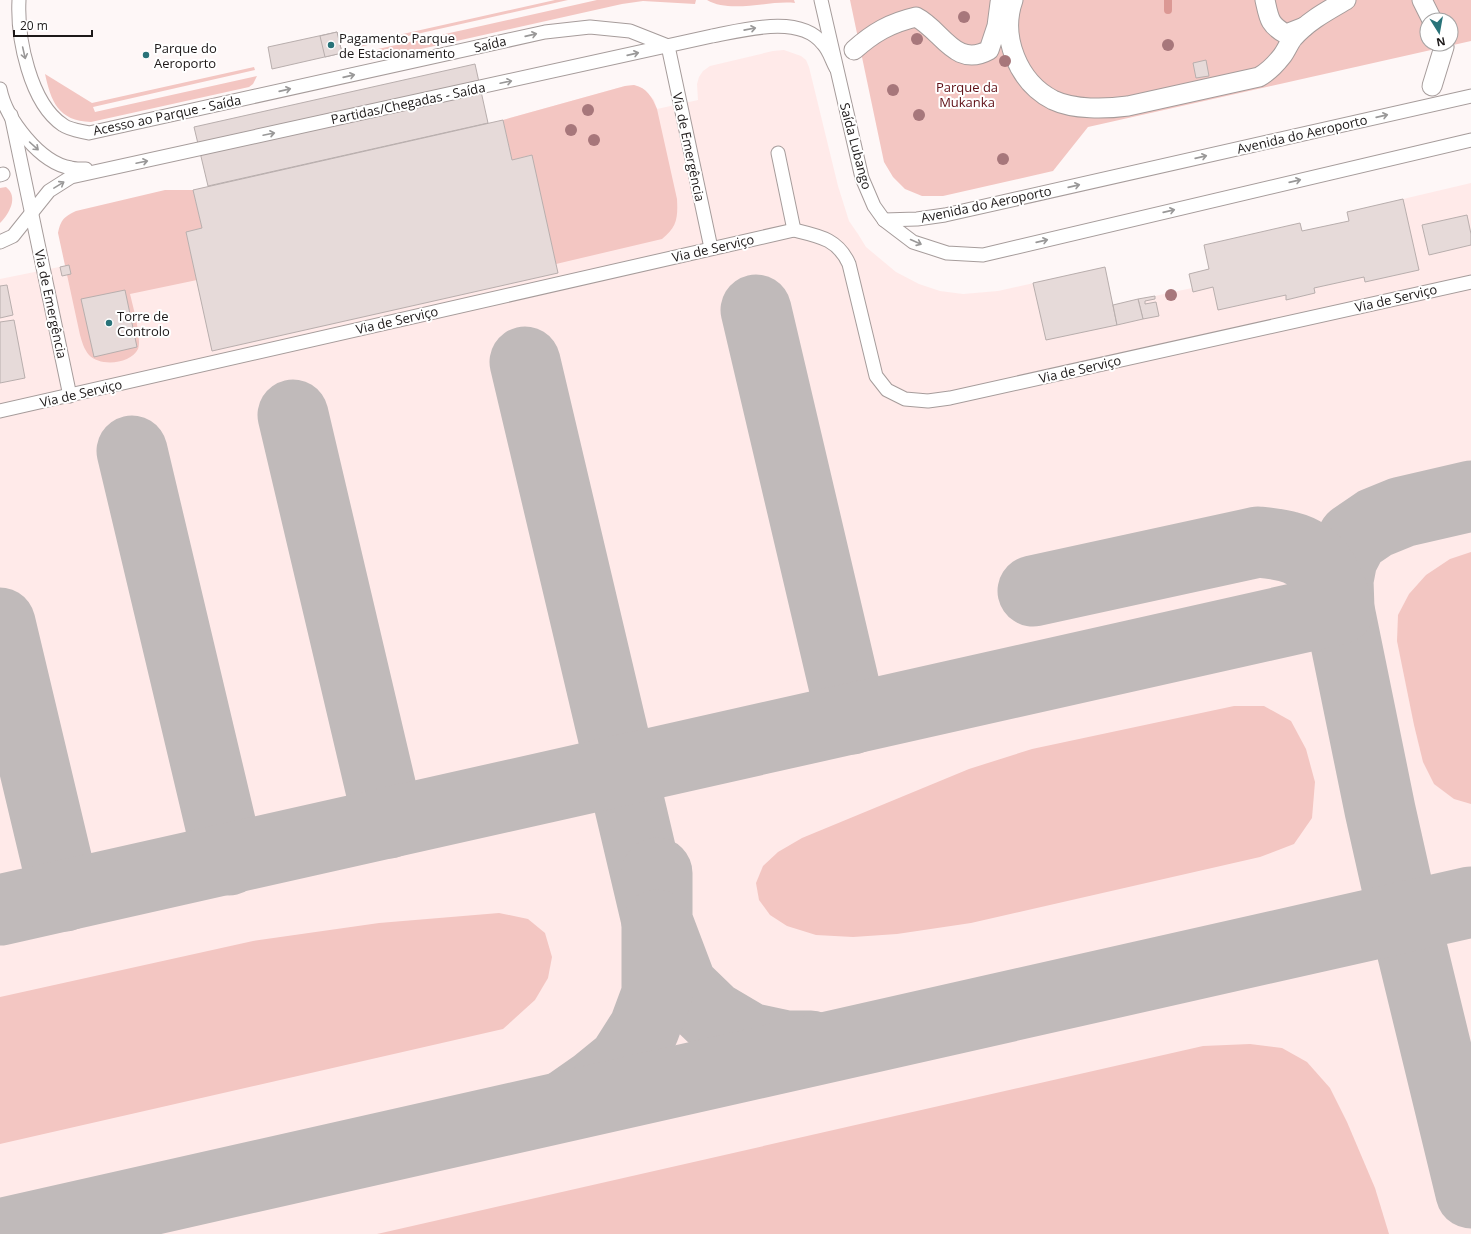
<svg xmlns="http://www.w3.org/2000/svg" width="1471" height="1234" viewBox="0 0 1471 1234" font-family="'Open Sans',sans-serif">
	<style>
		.built { fill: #ffeae9 }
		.green { fill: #f3c6c2; fill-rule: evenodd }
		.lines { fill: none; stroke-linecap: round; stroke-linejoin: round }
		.stream { stroke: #db9894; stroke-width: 8 }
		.taxiway { stroke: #c0baba; stroke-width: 71 }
		.building { fill: #e6dad9; stroke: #b8aead }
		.service-casing { stroke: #a69c9b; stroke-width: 15 }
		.pedestrian-casing { stroke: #a69c9b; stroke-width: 21 }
		.service { stroke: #fff; stroke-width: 13 }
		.pedestrian { stroke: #fff; stroke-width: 19 }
		.tree { fill: #a7777b }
		.oneway { stroke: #999898 }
		.poi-dot { fill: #297379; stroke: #fff; stroke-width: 1.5 }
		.labels { text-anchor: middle; stroke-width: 4; stroke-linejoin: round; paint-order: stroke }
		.poi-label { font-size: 13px; fill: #1d1919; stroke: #fff; text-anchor: start }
		.street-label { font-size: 13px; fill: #1d1919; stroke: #fff }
		.park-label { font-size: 13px; fill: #5f0f15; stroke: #fff }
	</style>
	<rect width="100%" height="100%" fill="#fef7f7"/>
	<path class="built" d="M784 50 801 56 806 60 809 67 838 186 849 221 858 234 866 247 896 272 919 284 940 291 963 294 998 291 1105 267 1113 305 1192 288 1193 292 1213 287 1218 310 1286 295 1287 300 1315 293 1314 288 1364 277 1365 282 1418 270 1403 199 1471 183V1234H0V279L69 265 201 228 193 190 503 120 625 86 634 85 640 87 645 90 654 100 657 109 698 100 697 84 699 77 703 71 710 66 773 51Z"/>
	<g class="green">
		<path d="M555 0H568L359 47 358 44Z"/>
		<path d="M597 0H696L695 4 643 1 622 4 372 60 363 56 360 53Z"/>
		<path d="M707 0H794L795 3C768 0 731 14 707 0Z"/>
		<path d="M850 0H1471V41L1088 127 1053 171 943 196H922L905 189 893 177 884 162ZM1427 20H1451V44H1427Z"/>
		<path d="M254 67 255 70 93 107 95 112 257 76 253 84 249 87 91 122C58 121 51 101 45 74L92 103Z"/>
		<path d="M634 85C647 88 652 97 657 109L677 199C678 218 677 227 662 239L556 264 531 155 512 160 503 120 625 86Z"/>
		<path d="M6 187C19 197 9 214 0 223V188Z"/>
		<path d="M165 190H193L202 228 186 232 197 280 130 294C133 306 142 339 138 349 131 364 100 367 89 355 84 349 82 342 80 335L58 233C61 219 64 217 76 211Z"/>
		<path d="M1471 552V804L1454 799 1434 784 1423 762 1414 725 1397 641 1398 615 1409 594 1426 575 1450 559Z"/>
		<path d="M1234 706H1264L1291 721 1306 749 1315 782 1312 818 1294 844 1260 857 971 923 897 934 853 937 816 935 787 926 770 915 759 900 756 883 763 866 778 852 802 838 969 769 1032 749Z"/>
		<path d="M499 913 528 919 545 933 552 957 548 978 535 1000 503 1029 0 1144V997L253 941 379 923Z"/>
		<path d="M1250 1044 1282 1048 1307 1062 1330 1088 1347 1122 1375 1188 1389 1234H377L1203 1046Z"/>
	</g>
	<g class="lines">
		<path class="stream" d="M1168 0V10"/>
		<g class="taxiway">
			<path d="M756 310 852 719"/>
			<path d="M525 362 657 921"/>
			<path d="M293 415 389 823"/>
			<path d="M132 451 229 860"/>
			<path d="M1471 496 1402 512 1375 523 1353 538 1342 559 1338 580 1339 609 1380 810 1404 917 1471 1193"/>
			<path d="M0 623 65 896"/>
			<path d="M657 873V921L682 987 712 1016 749 1038 786 1046H811"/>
			<path d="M0 910 1339 609C1328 582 1321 555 1289 547 1279 544 1268 543 1258 542L1033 591"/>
			<path d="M566 1105 596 1084 623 1062 644 1029 657 994V925"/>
			<path d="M0 1234 1471 902"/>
		</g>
	</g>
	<g class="building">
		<path d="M337 32 342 53 272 69 268 47Z"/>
		<path d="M337 32 342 53 325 57 320 36Z"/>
		<path d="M1206 60 1209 76 1196 78 1193 63Z"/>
		<path d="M475 64 488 123 208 186 194 127Z"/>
		<path d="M503 120 512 160 532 155 558 273 212 351 186 232 202 228 193 190Z"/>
		<path d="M1403 199 1419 270 1365 282 1364 277 1314 288 1315 293 1286 300V295L1218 310 1213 287 1193 292 1189 274 1209 269 1204 245 1300 223 1302 231 1349 221 1347 212Z"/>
		<path d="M1467 215 1471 234V245L1429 255 1422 225Z"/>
		<path d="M69 265 71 274 62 276 60 267Z"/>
		<path d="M1105 267 1117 325 1046 340 1033 283Z"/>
		<path d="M7 285 13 315 0 318V286Z"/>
		<path d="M125 290 137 347 94 357 81 299Z"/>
		<path d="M1155 296V299L1145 301V304L1156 302 1159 316 1143 319 1138 299Z"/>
		<path d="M1138 299 1143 319 1117 325 1113 305Z"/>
		<path d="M14 320 25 378 0 383V322Z"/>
	</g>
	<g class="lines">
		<defs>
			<g id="service">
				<path d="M19 0C17 38 30 103 63 125 70 130 81 131 89 133L545 32 590 27 630 31 668 46 711 248"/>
				<path d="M821 0 862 178 874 206 884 220 913 242 947 253 983 255 1471 140"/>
				<path d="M0 89C6 119 40 163 71 168 76 169 81 169 86 169"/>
				<path d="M11 115 70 396"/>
				<path d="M778 153 794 230"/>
				<path d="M0 175 3 174"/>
				<path d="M884 220 917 219 945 215 1471 96"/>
				<path d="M0 242 13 236 49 191 71 177 712 36C744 30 800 14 823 44 829 50 832 61 836 68"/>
				<path d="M0 411 794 230C819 236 838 239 849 264L876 376 887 390 905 399 928 401 950 398 1471 282"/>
			</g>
			<g id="pedestrian">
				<path d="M1013 0C1000 37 1018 82 1053 100 1074 110 1106 109 1128 106L1259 77C1268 72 1275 65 1282 56 1286 51 1289 43 1293 38 1308 21 1327 11 1346 0"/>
				<path d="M1265 0C1269 18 1269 25 1286 34L1304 27"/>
				<path d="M1422 0 1432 20"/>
				<path d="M854 50C873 33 890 23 916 17 942 30 955 69 989 50L997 26 1000 3"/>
				<path d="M1432 86 1444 47 1442 44"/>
			</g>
		</defs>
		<use href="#service" class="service-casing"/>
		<use href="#pedestrian" class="pedestrian-casing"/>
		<use href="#service" class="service"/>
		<use href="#pedestrian" class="pedestrian"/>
	</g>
	<g class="tree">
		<circle cx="964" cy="17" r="6"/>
		<circle cx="917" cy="39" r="6"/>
		<circle cx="1168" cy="45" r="6"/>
		<circle cx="1005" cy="61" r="6"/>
		<circle cx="893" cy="90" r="6"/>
		<circle cx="588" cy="110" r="6"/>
		<circle cx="919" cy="115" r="6"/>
		<circle cx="571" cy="130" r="6"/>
		<circle cx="594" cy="140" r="6"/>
		<circle cx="1003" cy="159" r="6"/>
		<circle cx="1171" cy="295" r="6"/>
	</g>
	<defs><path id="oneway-shaft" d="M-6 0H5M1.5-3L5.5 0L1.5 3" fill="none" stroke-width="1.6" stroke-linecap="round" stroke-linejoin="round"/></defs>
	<g class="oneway">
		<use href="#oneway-shaft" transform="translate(750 29) rotate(-11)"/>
		<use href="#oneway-shaft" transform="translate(531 35) rotate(-13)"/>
		<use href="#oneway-shaft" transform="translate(24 53) rotate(77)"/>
		<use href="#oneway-shaft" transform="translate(633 54) rotate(-13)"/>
		<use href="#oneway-shaft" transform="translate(349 76) rotate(-13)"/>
		<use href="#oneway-shaft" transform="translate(506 82) rotate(-12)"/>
		<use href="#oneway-shaft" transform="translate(285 90) rotate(-13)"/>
		<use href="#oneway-shaft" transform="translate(1382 116) rotate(-13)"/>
		<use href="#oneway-shaft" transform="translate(269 134) rotate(-12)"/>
		<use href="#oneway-shaft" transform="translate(34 146) rotate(42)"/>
		<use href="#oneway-shaft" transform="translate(1201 157) rotate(-13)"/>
		<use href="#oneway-shaft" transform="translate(142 162) rotate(-12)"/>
		<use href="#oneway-shaft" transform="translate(1295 181) rotate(-13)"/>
		<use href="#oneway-shaft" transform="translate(59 185) rotate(-31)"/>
		<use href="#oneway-shaft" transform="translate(1074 186) rotate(-13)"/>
		<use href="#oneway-shaft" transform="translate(1169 211) rotate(-13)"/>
		<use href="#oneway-shaft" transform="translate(1042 241) rotate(-13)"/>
		<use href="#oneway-shaft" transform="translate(916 242) rotate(24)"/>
	</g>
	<g class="poi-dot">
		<circle cx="331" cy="45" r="4"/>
		<circle cx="146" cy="55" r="4"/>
		<circle cx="109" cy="323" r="4"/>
	</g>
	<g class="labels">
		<g class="poi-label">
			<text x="339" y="43">Pagamento Parque<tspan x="339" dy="15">de Estacionamento</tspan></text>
			<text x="154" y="53">Parque do<tspan x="154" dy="15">Aeroporto</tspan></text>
			<text x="117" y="321">Torre de<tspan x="117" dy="15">Controlo</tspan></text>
		</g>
		<g class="street-label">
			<text transform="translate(490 44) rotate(-13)" y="5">Saída</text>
			<text transform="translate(408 103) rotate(-12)" y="5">Partidas/Chegadas - Saída</text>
			<text transform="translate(167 115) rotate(-12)" y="5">Acesso ao Parque - Saída</text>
			<text transform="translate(1302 134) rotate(-13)" y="5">Avenida do Aeroporto</text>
			<text transform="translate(856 146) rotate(75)" y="5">Saída Lubango</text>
			<text transform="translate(689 147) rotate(78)" y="5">Via de Emergência</text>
			<text transform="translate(986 204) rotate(-12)" y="5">Avenida do Aeroporto</text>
			<text transform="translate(713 248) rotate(-13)" y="5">Via de Serviço</text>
			<text transform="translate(1396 298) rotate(-13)" y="5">Via de Serviço</text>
			<text transform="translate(51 304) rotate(78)" y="5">Via de Emergência</text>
			<text transform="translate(397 320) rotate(-13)" y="5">Via de Serviço</text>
			<text transform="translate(1080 369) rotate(-13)" y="5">Via de Serviço</text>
			<text transform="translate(81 393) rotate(-13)" y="5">Via de Serviço</text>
		</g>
		<g class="park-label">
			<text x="967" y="92">Parque da<tspan x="967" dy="15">Mukanka</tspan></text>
		</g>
	</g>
	<g transform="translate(1439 32) rotate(169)"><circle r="19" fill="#ffffff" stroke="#a5a3a3"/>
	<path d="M0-3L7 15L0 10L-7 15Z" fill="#297379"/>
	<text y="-6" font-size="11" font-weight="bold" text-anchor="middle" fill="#1d1919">N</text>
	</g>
	<path d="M14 30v6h78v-6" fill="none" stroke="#1d1919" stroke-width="2"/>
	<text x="20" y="30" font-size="12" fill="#1d1919" stroke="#ffffff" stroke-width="3" paint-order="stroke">20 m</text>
</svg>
